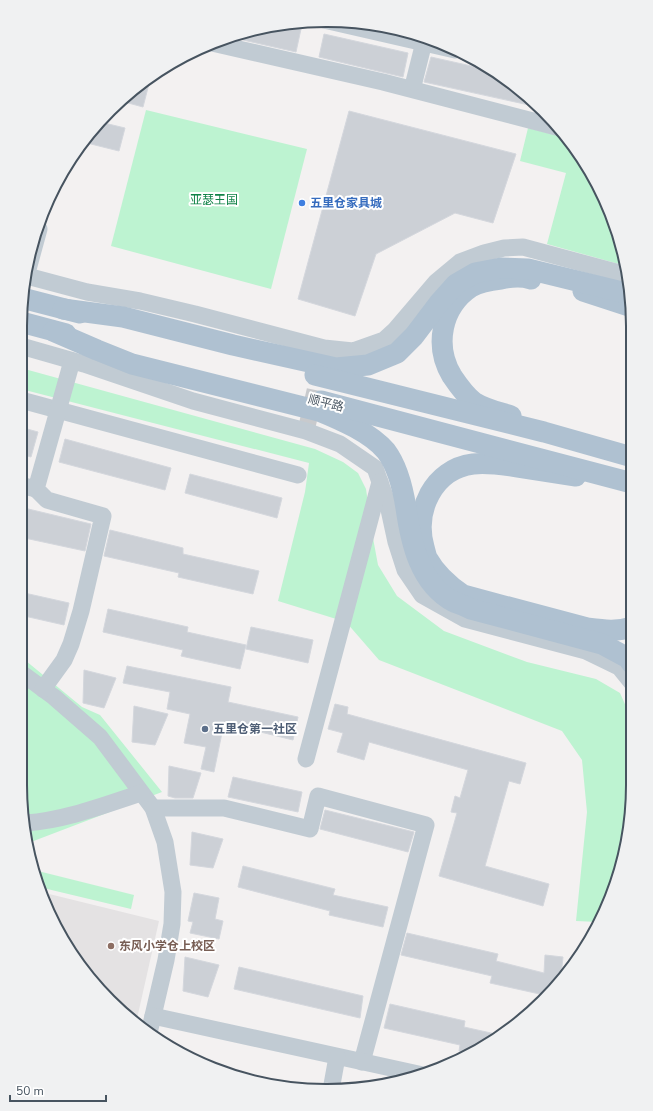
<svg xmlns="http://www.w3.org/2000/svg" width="653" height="1111" viewBox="0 0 653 1111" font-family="'Nunito Sans','Noto Sans SC',sans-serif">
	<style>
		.education { fill: #e4e2e3 }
		.green { fill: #bdf3d1 }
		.building { fill: #ccd0d6; stroke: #d4d7dd }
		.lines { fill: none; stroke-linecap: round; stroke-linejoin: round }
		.minor-tunnel { stroke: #c8cacd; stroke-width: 17; stroke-dasharray: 17 8; stroke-linecap: butt }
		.minor { stroke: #c1cbd3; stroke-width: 17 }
		.major { stroke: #afc1d1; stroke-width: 21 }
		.major-bridge { stroke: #afc1d1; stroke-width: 21 }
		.shop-dot { fill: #3f7fe0; stroke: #fff; stroke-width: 1.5 }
		.service-dot { fill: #5c6f8a; stroke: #fff; stroke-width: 1.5 }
		.education-dot { fill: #8d6e63; stroke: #fff; stroke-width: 1.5 }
		.labels { text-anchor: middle; stroke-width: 4; stroke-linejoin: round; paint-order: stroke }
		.park-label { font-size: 12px; fill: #118348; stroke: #fff }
		.shop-label { font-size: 12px; font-weight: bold; fill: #366cbe; stroke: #fff; text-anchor: start }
		.street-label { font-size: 12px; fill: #475460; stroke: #fff }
		.service-label { font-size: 12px; font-weight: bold; fill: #4e5e75; stroke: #fff; text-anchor: start }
		.education-label { font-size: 12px; font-weight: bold; fill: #785e54; stroke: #fff; text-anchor: start }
		.rim { fill: none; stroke: #475460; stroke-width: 2 }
	</style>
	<rect width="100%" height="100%" fill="#f3f1f1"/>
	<path class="education" d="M41 892 159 921 136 1023 83 971Z"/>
	<g class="green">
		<path d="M146 110 307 149 271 289 111 246Z"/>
		<path d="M528 128 567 138 592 173 622 247 626 266 547 244 566 173 520 161Z"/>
		<path d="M21 368 315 449 343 462 358 473 366 489 373 538 378 565 397 596 444 631 527 662 596 679 620 693 632 720V779L630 816 617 883 598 922 576 921 587 812 582 760 562 731 379 660 346 622 278 601 305 492 309 463 21 389Z"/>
		<path d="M20 656 82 707 100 715 162 792 31 842 30 844 20 784Z"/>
		<path d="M34 870 134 895 131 909 39 887 36 883Z"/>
	</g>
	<g class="building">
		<path d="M280 25 301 29 296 52 230 37 267 26Z"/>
		<path d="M324 34 408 53 403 77 319 57Z"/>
		<path d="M431 57 498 72 538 107 424 82Z"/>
		<path d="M151 76 143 107 121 101 144 81Z"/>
		<path d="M349 111 516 154 493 223 455 213 376 254 355 316 298 299Z"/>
		<path d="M100 122 125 128 119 151 83 142Z"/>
		<path d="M20 427 38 432 31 457 20 454Z"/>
		<path d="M65 439 171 468 165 490 59 462Z"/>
		<path d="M190 474 282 498 277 518 185 493Z"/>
		<path d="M20 507 91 524 85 551 20 537Z"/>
		<path d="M110 530 183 548V554L259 571 253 594 178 577 179 573 104 556Z"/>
		<path d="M20 592 69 603 64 625 20 615Z"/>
		<path d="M108 609 188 627 187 632 246 645 240 669 181 656 183 650 103 632Z"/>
		<path d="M251 627 313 640 308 663 246 649Z"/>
		<path d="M127 666 231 687 228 702 298 717 293 740 224 723 214 772 201 769 206 747 184 743 190 714 167 709 170 692 123 683Z"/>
		<path d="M84 670 116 678 104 708 83 703Z"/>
		<path d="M335 704 348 707 347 714 526 763 520 784 509 781 485 866 549 884 543 906 439 876 457 813 451 812 455 796 460 798 468 770 369 742 364 760 337 752 343 733 328 729Z"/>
		<path d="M134 706 168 714 155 745 132 742Z"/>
		<path d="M169 766 201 773 193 798H175L168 796Z"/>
		<path d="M233 777 302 792 298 812 228 797Z"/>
		<path d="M325 810 414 832 408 852 320 829Z"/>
		<path d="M192 832 223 839 213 868 190 865Z"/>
		<path d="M243 866 335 889 333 895 388 907 383 927 329 915 330 911 238 887Z"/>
		<path d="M194 893 219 898 215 919 223 921 219 939 190 933 193 922 188 921Z"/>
		<path d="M407 933 498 954 496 961 544 973 545 955 563 957 561 976 544 995 490 983 492 976 401 955Z"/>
		<path d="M185 957 219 965 208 997 183 991Z"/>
		<path d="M239 967 363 996 360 1018 234 989Z"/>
		<path d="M390 1004 465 1021 464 1027 500 1035 467 1052 459 1051 460 1045 384 1028Z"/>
	</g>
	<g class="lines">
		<path class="minor-tunnel" d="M306 431 321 364"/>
		<g class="minor">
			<path d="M324 20 455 50"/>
			<path d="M212 43 383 82 560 128"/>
			<path d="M414 82 425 38"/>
			<path d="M27 273 39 229 36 228"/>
			<path d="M27 276 87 292 140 301 195 314 324 348 353 351 384 340 395 330 436 282 460 262 484 253 504 248 523 247 627 275"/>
			<path d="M21 346 84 364 193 401 306 431 340 444 375 468 388 505 396 542 405 570 422 595 465 619 586 651 619 667 632 683"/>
			<path d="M21 400 298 475"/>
			<path d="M20 485 36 489"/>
			<path d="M20 672 54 697 100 737 153 808 165 842 173 892 172 924 166 960 149 1033"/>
			<path d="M43 689 64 660 71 644 81 611 103 516 47 500 36 489 72 361"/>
			<path d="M306 759 380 482"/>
			<path d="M153 808H224L310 829 318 796 426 825 362 1062"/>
			<path d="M26 823C66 820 104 805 141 793"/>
			<path d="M153 1016 423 1075"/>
			<path d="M331 1090 337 1057"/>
		</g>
		<g class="major">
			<path d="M583 291 632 307"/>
			<path d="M22 298 80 313"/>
			<path d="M511 416C499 412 485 409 474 402 465 395 458 385 452 376 434 346 441 307 471 287 479 282 492 280 501 279 510 277 522 276 531 279"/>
			<path d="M576 476C556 473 537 470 518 467 503 465 488 462 473 464 433 469 414 511 424 547 425 551 426 555 427 558 436 574 448 585 463 595L587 628C603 630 617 632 632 627"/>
		</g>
		<g class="major-bridge">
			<path d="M63 309 123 317 233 345 336 368 368 365 397 353 414 336 439 303 456 284 475 273 501 268 528 269 630 294"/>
			<path d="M21 322 66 334"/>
			<path d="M53 331 97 350 132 364 319 411C341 420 371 433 386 451 398 467 403 489 406 508 411 543 420 584 454 602 460 604 465 606 471 609L602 644 628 658 632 664"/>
			<path d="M315 375 544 432 632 457"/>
			<path d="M321 401 632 483"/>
		</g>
	</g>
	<circle class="shop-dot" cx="302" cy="203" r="4"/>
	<circle class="service-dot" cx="205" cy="729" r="4"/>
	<circle class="education-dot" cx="111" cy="946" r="4"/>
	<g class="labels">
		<g class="park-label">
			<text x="214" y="204">亚瑟王国</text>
		</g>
		<g class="shop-label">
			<text x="310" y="207">五里仓家具城</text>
		</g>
		<g class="street-label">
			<text transform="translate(326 403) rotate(14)" y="4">顺平路</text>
		</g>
		<g class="service-label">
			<text x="213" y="733">五里仓第一社区</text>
		</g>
		<g class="education-label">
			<text x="119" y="950">东风小学仓上校区</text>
		</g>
	</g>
	<path d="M0 0H653V1111H0ZM326 27H327A299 299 0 0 1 626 326V785A299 299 0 0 1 327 1084H326A299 299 0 0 1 27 785V326A299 299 0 0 1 326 27Z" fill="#f0f1f2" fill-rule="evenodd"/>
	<path class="rim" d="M326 27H327A299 299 0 0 1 626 326V785A299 299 0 0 1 327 1084H326A299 299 0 0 1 27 785V326A299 299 0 0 1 326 27Z"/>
	<path d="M10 1095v6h96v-6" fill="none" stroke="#475460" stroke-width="2"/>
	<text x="16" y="1095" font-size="12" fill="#475460" stroke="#ffffff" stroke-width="3" paint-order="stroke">50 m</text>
</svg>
